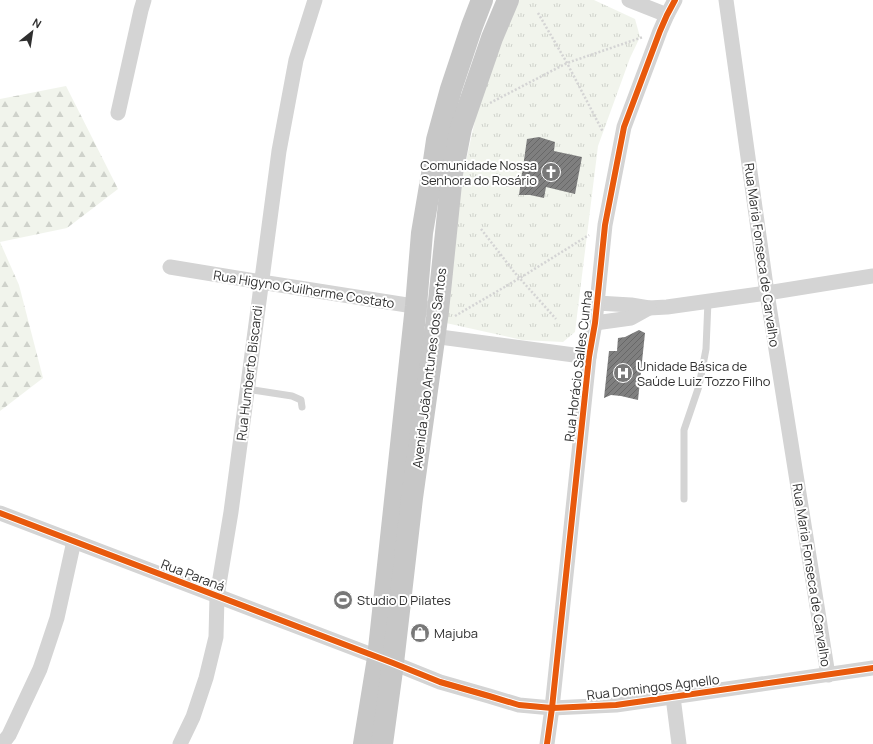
<svg xmlns="http://www.w3.org/2000/svg" width="873" height="744" viewBox="0 0 873 744" font-family="Manrope,sans-serif">
	<style>
		.forest { fill: url(#forest-firs) }
		.park { fill: url(#park-tufts) }
		.building { fill: url(#building-hatch) }
		.lines { fill: none; stroke-linecap: round; stroke-linejoin: round }
		.path { stroke: #d4d4d4; stroke-width: 2.5; stroke-dasharray: 2 2; stroke-linecap: butt }
		.service { stroke: #d4d4d4; stroke-width: 7 }
		.minor { stroke: #d4d4d4; stroke-width: 15 }
		.primary { stroke: #c7c7c7; stroke-width: 22 }
		.cycleway-casing { stroke: #fff; stroke-width: 8 }
		.cycleway { stroke: #e8590c; stroke-width: 6 }
		.labels { text-anchor: middle; stroke-width: 4; stroke-linejoin: round; paint-order: stroke }
		.poi-label { font-size: 13px; fill: #2f2f2f; stroke: #fff; text-anchor: start }
		.street-label { font-size: 13px; fill: #2f2f2f; stroke: #fff }
	</style>
	<defs>
		<pattern id="forest-firs" width="22" height="20" patternUnits="userSpaceOnUse"><rect width="22" height="20" fill="#f1f4ec"/><path d="M5 1l3.5 6h-7zM16 11l3.5 6h-7z" fill="#cfd2cb"/></pattern>
		<pattern id="park-tufts" width="24" height="20" patternUnits="userSpaceOnUse"><rect width="24" height="20" fill="#f1f4ec"/><path d="M3 7l-1-3M5 7V3M7 7l1-3M15 17l-1-3M17 17v-4M19 17l1-3" fill="none" stroke="#cfd2cb"/></pattern>
		<pattern id="building-hatch" width="6" height="6" patternUnits="userSpaceOnUse"><rect width="6" height="6" fill="#7f7f7f"/><path d="M-1 1l2-2M0 6l6-6M5 7l2-2" fill="none" stroke="#686868"/></pattern>
	</defs>
	<rect width="100%" height="100%" fill="#fff"/>
	<path class="forest" d="M66 86 118 189 67 228 0 242 19 285 43 378 0 411V99Z"/>
	<path class="park" d="M514 0H594L635 19 640 37 630 58 598 146 575 332 563 342 522 340 446 323 456 206 486 71Z"/>
	<g class="building">
		<path d="M539 137 555 142 554 151 582 157 575 194 546 187 544 198 530 195H519L527 139Z"/>
		<path d="M639 330 645 333 638 400 621 396 611 395 604 398 609 351H617L618 338 625 337Z"/>
	</g>
	<g class="lines">
		<g class="path">
			<path d="M538 13 567 63 603 132"/>
			<path d="M490 103 567 63 643 37"/>
			<path d="M481 229 515 273 556 319"/>
			<path d="M455 316 520 278 589 235"/>
		</g>
		<g class="service">
			<path d="M247 389 292 396 301 400 302 407"/>
			<path d="M684 499V430L699 386 706 349 708 301"/>
		</g>
		<g class="minor">
			<path d="M629 0 667 15"/>
			<path d="M726 0 767 293 828 675"/>
			<path d="M118 113 141 10 144 0"/>
			<path d="M170 267 261 282 426 308"/>
			<path d="M597 303 631 305 649 308 667 307 767 293 873 276"/>
			<path d="M595 323 631 318 649 308"/>
			<path d="M425 335 589 357"/>
			<path d="M0 513 393 663 440 682 489 696 519 705 552 708 616 705 873 668"/>
			<path d="M673 697 679 744"/>
			<path d="M2 744 9 735 40 669 57 618 74 541"/>
			<path d="M180 744 193 717 206 678 216 637 217 596 231 512 279 151 296 60 315 0"/>
			<path d="M547 744 552 708 589 357 595 323 605 225 624 127 660 31 667 15 675 0"/>
		</g>
		<g class="primary">
			<path d="M364 744 378 658 416 306 422 233 432 174 437 140 451 89 472 26 482 0"/>
			<path d="M382 744 393 663 412 498 438 311 452 174 461 128 492 38 508 0"/>
		</g>
		<defs>
			<g id="cycleway">
				<path d="M0 513 393 663 440 682 489 696 519 705 552 708 616 705 873 668"/>
				<path d="M547 744 552 708 589 357 595 323 605 225 624 127 660 31 667 15 675 0"/>
			</g>
		</defs>
		<use href="#cycleway" class="cycleway-casing"/>
		<use href="#cycleway" class="cycleway"/>
	</g>
	<defs>
		<symbol id="church-disc" viewBox="-11 -11 22 22"><circle r="9.5" fill="#787878" stroke="#fff"/><path d="M-1.2-6h2.4v3.5h3.3v2.4h-3.3V6h-2.4V-.1h-3.3v-2.4h3.3Z" fill="#fff"/></symbol>
		<symbol id="hospital-disc" viewBox="-11 -11 22 22"><circle r="9.5" fill="#787878" stroke="#fff"/><path d="M-5-5h3v3.5h4V-5h3V5h-3V1.5h-4V5h-3Z" fill="#fff"/></symbol>
		<symbol id="stadium-disc" viewBox="-11 -11 22 22"><circle r="9.5" fill="#787878" stroke="#fff"/><path d="M0-5a6.5 5 0 1 0 0 10a6.5 5 0 1 0 0-10ZM-3.5-1.8h7v3.6h-7Z" fill="#fff"/></symbol>
		<symbol id="shop-disc" viewBox="-11 -11 22 22"><circle r="9.5" fill="#787878" stroke="#fff"/><path d="M-5-2.5h2.3a2.7 3.5 0 0 1 5.4 0H5L5.5 6h-11ZM-1.5-2.5h3a1.5 2.3 0 0 0-3 0Z" fill="#fff"/></symbol>
	</defs>
	<g fill-rule="evenodd">
		<use href="#church-disc" x="540" y="161" width="22" height="22"/>
		<use href="#hospital-disc" x="612" y="362" width="22" height="22"/>
		<use href="#stadium-disc" x="332" y="589" width="22" height="22"/>
		<use href="#shop-disc" x="409" y="622" width="22" height="22"/>
	</g>
	<g class="labels">
		<g class="poi-label">
			<text x="537" y="170" text-anchor="end">Comunidade Nossa<tspan x="537" dy="15">Senhora do Rosário</tspan></text>
			<text x="637" y="371">Unidade Básica de<tspan x="637" dy="15">Saúde Luiz Tozzo Filho</tspan></text>
			<text x="357" y="605">Studio D Pilates</text>
			<text x="434" y="638">Majuba</text>
		</g>
		<g class="street-label">
			<text transform="translate(762 255) rotate(82)" y="5">Rua Maria Fonseca de Carvalho</text>
			<text transform="translate(304 289) rotate(9)" y="5">Rua Higyno Guilherme Costato</text>
			<text transform="translate(578 366) rotate(-83)" y="5">Rua Horácio Salles Cunha</text>
			<text transform="translate(429 368) rotate(-83)" y="5">Avenida João Antunes dos Santos</text>
			<text transform="translate(249 373) rotate(-83)" y="5">Rua Humberto Biscardi</text>
			<text transform="translate(193 575) rotate(21)" y="5">Rua Paraná</text>
			<text transform="translate(812 575) rotate(81)" y="5">Rua Maria Fonseca de Carvalho</text>
			<text transform="translate(653 687) rotate(-7)" y="5">Rua Domingos Agnello</text>
		</g>
	</g>
	<g transform="translate(32 32) rotate(30)" stroke="#ffffff" stroke-width="3" paint-order="stroke">
	<path d="M0-3L7 15L0 10L-7 15Z" fill="#2f2f2f"/>
	<text y="-6" font-size="11" font-weight="bold" text-anchor="middle" fill="#2f2f2f">N</text>
	</g>
</svg>
